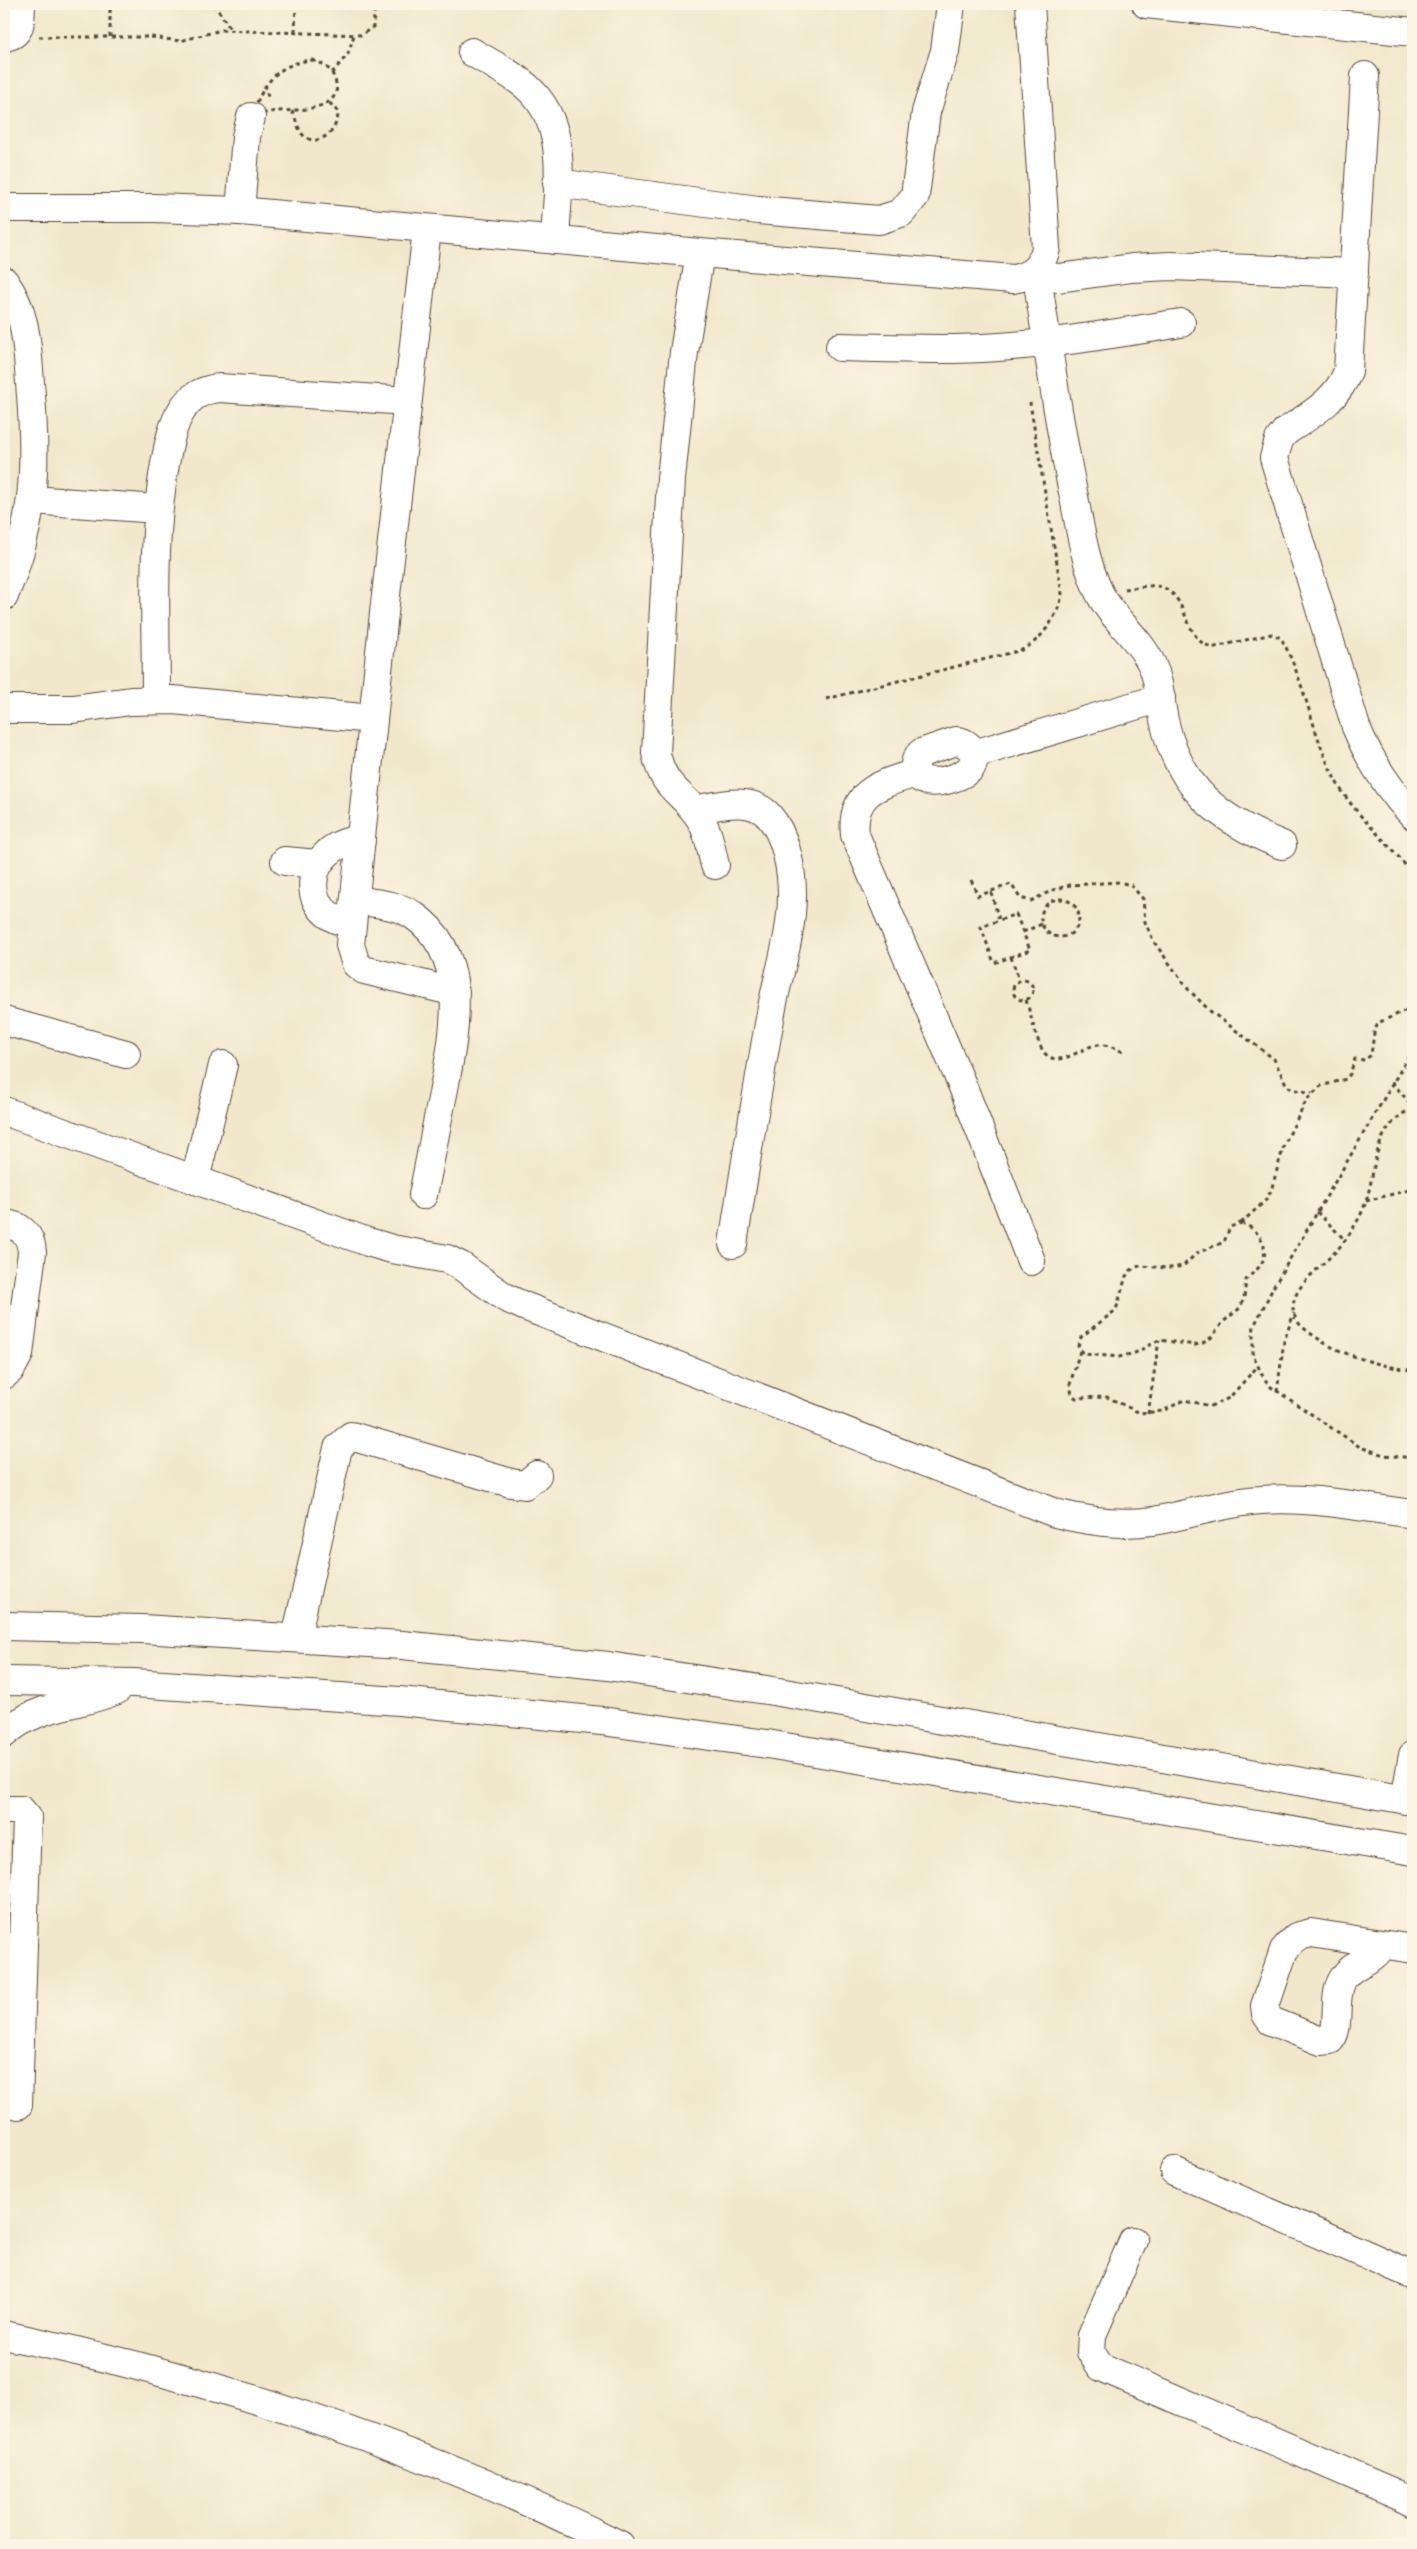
<svg xmlns="http://www.w3.org/2000/svg" width="1417" height="2549" viewBox="0 0 1417 2549" font-family="'Patrick Hand',sans-serif">
	<style>
		.lines { fill: none; stroke-linecap: round; stroke-linejoin: round }
		.minor-casing { stroke: #564638; stroke-width: 30 }
		.path { stroke: #564638; stroke-width: 3; stroke-dasharray: 4 4; stroke-linecap: butt }
		.minor { stroke: #fff; stroke-width: 28 }
	</style>
	<rect width="100%" height="100%" fill="#fcf5e5"/>
	<filter id="ink" filterUnits="userSpaceOnUse"><feTurbulence type="fractalNoise" baseFrequency=".02" numOctaves="2"/><feDisplacementMap in="SourceGraphic" scale="10" xChannelSelector="R" yChannelSelector="G"/><feConvolveMatrix kernelMatrix="1 2 1 2 8 2 1 2 1" color-interpolation-filters="sRGB"/></filter>
	<filter id="wash" filterUnits="userSpaceOnUse"><feTurbulence type="fractalNoise" baseFrequency=".0096" numOctaves="4" result="noise"/><feDisplacementMap in="SourceGraphic" scale="20" xChannelSelector="R" yChannelSelector="G"/><feGaussianBlur stdDeviation="1.12" result="paint"/><feColorMatrix in="noise" values="0 0 0 0 0 0 0 0 0 0 0 0 0 0 0 0 0 1.4 0 .05"/><feComposite in="paint" operator="in"/></filter>
	<g filter="url(#wash)">
		<rect width="100%" height="100%" fill="#f1e8cc"/>
	</g>
	<g filter="url(#ink)">
		<g class="lines">
			<defs>
				<g id="minor">
					<path d="M1146 4 1413 32"/>
					<path d="M4 37C23 35 20 19 21 4"/>
					<path d="M472 52C490 63 511 73 527 87 571 126 557 188 555 240"/>
					<path d="M1365 76 1348 371C1337 401 1310 415 1285 432L1279 440 1274 458 1356 727C1370 761 1388 789 1413 815"/>
					<path d="M557 183 758 210 879 220 901 213 915 196 926 112 945 51 951 4"/>
					<path d="M4 208H154L240 211 700 253 1013 279C1032 276 1042 266 1046 248L1030 4"/>
					<path d="M240 211 246 137 251 117"/>
					<path d="M427 229 384 613 350 945 356 964 364 970 455 992"/>
					<path d="M700 253 684 352 671 479 656 753C664 792 684 791 701 820 709 833 711 850 715 865"/>
					<path d="M1036 270C1048 346 1058 422 1074 497 1080 528 1085 563 1099 592 1112 619 1139 637 1152 665 1160 682 1160 701 1164 720 1179 789 1219 820 1282 845"/>
					<path d="M1036 270 1046 276 1058 278 1132 268 1170 266 1354 273"/>
					<path d="M4 281C27 312 27 346 30 383 37 463 36 521 4 596"/>
					<path d="M840 347C878 348 916 349 954 349 1030 348 1106 335 1181 323"/>
					<path d="M32 500 158 509"/>
					<path d="M156 700C156 621 151 542 165 464 168 447 172 425 182 410 190 396 205 389 220 388L407 401"/>
					<path d="M4 709H73L131 701 173 700 373 719"/>
					<path d="M956 741C971 742 979 756 970 769 959 778 933 787 920 778 913 770 913 761 921 753Z"/>
					<path d="M974 754 1161 698"/>
					<path d="M916 773C882 784 850 790 855 835L963 1087 1031 1261"/>
					<path d="M694 810C717 806 751 795 769 816 786 835 792 870 792 895 792 936 778 973 771 1013 757 1090 745 1167 733 1244"/>
					<path d="M285 861 318 864"/>
					<path d="M355 900C374 903 396 904 413 915 473 956 454 1035 443 1094 436 1127 430 1161 423 1195"/>
					<path d="M352 923C295 917 303 843 361 840"/>
					<path d="M4 1021 126 1054"/>
					<path d="M4 1111 368 1242 392 1249 447 1259 461 1266 506 1298 524 1306 1055 1513C1087 1521 1119 1526 1153 1521 1190 1515 1224 1502 1261 1500 1312 1496 1364 1508 1413 1514"/>
					<path d="M195 1180 223 1065"/>
					<path d="M4 1224C21 1225 31 1235 32 1252L19 1354 11 1369 4 1375"/>
					<path d="M4 1626 142 1629 402 1645 608 1666 773 1691 1413 1801"/>
					<path d="M296 1638 338 1448 351 1436 511 1483 525 1485 537 1475"/>
					<path d="M4 1681 134 1683 399 1701 602 1721 767 1744 1413 1851"/>
					<path d="M4 1734C38 1703 77 1707 117 1690"/>
					<path d="M1405 1800 1413 1755"/>
					<path d="M4 1810H21L27 1817 18 2105"/>
					<path d="M1382 1945C1376 1961 1354 1962 1344 1977 1331 1995 1342 2028 1330 2040L1321 2041 1271 2021 1266 2014 1265 2006 1284 1950 1296 1937 1311 1933 1413 1949"/>
					<path d="M1174 2171 1413 2275"/>
					<path d="M1133 2241 1092 2335 1091 2352 1101 2367 1413 2501"/>
					<path d="M4 2335C219 2379 422 2448 620 2545"/>
				</g>
			</defs>
			<use href="#minor" class="minor-casing"/>
			<g class="path">
				<path d="M214 4 231 30"/>
				<path d="M295 32 296 4"/>
				<path d="M39 37H151L180 41 221 30 361 35 373 27 375 4"/>
				<path d="M110 37V4"/>
				<path d="M312 60C321 63 328 66 333 75 351 111 296 110 278 111 268 112 260 114 251 117 263 85 275 64 312 60Z"/>
				<path d="M332 73 348 54 354 35"/>
				<path d="M265 85 269 101"/>
				<path d="M292 111C296 119 298 130 304 136 320 149 339 128 338 112L328 101"/>
				<path d="M1125 589C1137 588 1152 583 1164 588 1189 598 1185 646 1215 647L1272 634 1281 638C1307 684 1313 743 1340 788 1360 821 1392 844 1413 876"/>
				<path d="M826 699 1022 650C1041 641 1059 615 1062 594L1030 403"/>
				<path d="M971 880 978 896 1011 884 1020 898 1031 901 1053 890 1070 885 1119 882 1131 885 1143 899 1145 922 1154 942 1188 989 1210 1011 1274 1059 1287 1086 1292 1089 1312 1093"/>
				<path d="M991 892 999 920"/>
				<circle cx="1060" cy="918" r="19"/>
				<path d="M1016 914 1030 950 994 963 981 927Z"/>
				<path d="M1023 932 1042 924"/>
				<path d="M1011 957 1019 980"/>
				<circle cx="1023" cy="990" r="10"/>
				<path d="M1026 1000C1031 1015 1034 1031 1040 1045 1053 1076 1081 1046 1097 1045 1107 1044 1115 1048 1123 1052"/>
				<path d="M1413 1049 1274 1286 1254 1326 1253 1336V1355L1263 1377 1271 1387 1360 1447 1384 1455 1413 1458"/>
				<path d="M1392 1082 1413 1107"/>
				<path d="M1413 1108C1366 1131 1380 1176 1360 1216 1354 1228 1346 1240 1337 1250 1322 1267 1284 1291 1295 1317 1299 1327 1312 1334 1320 1340 1339 1354 1390 1369 1413 1370"/>
				<path d="M1366 1201 1413 1189"/>
				<path d="M1317 1212 1345 1240"/>
				<path d="M1241 1223C1259 1228 1272 1249 1260 1266 1256 1271 1250 1275 1246 1280L1244 1298 1240 1308 1223 1322 1212 1337 1203 1343 1195 1345 1159 1340 1135 1353 1119 1357 1084 1354 1078 1346 1081 1337 1116 1310 1126 1276 1131 1270 1139 1266 1170 1268 1183 1266 1197 1253 1224 1242 1230 1227Z"/>
				<path d="M1241 1223 1265 1201 1271 1191 1284 1145 1307 1099 1321 1086 1346 1079 1350 1074 1355 1059 1365 1060 1371 1055 1374 1033 1378 1023 1413 1007"/>
				<path d="M1080 1351 1070 1384 1072 1395 1076 1398 1107 1397 1140 1413 1163 1411 1184 1400 1211 1406 1229 1398 1257 1367"/>
				<path d="M1277 1392 1284 1341 1294 1313"/>
				<path d="M1148 1414 1159 1340"/>
			</g>
			<use href="#minor" class="minor"/>
		</g>
	</g>
	<rect width="1417" height="2549" fill="none" stroke="#fcf5e5" stroke-width="20"/>
</svg>
